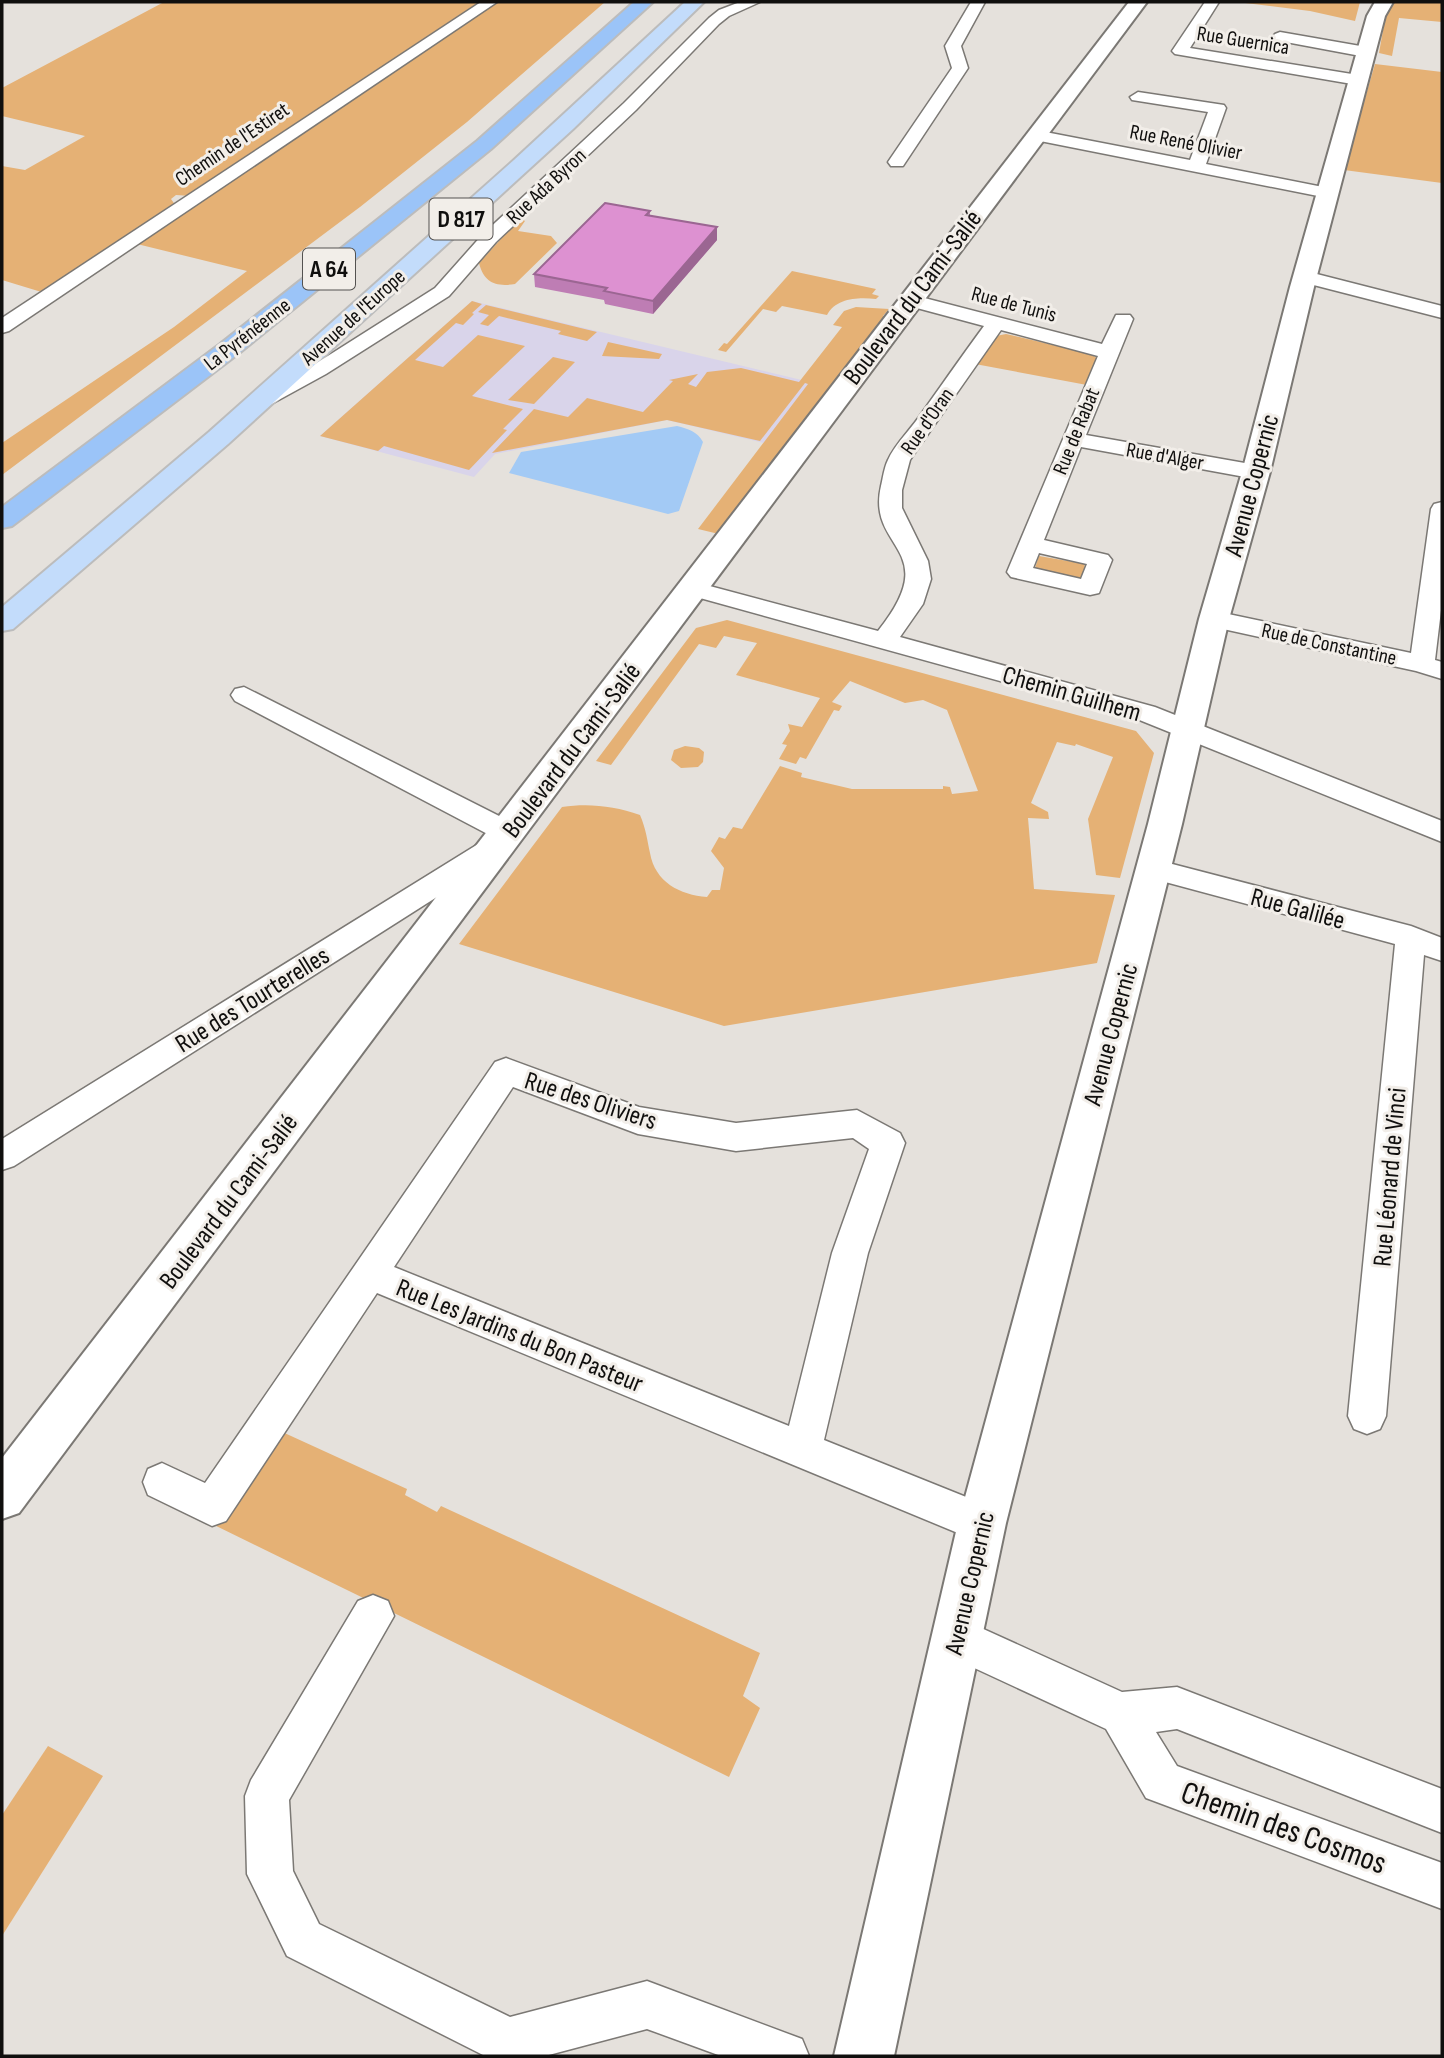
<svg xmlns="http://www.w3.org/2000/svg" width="1444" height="2058" viewBox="0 0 1444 2058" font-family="'Sofia Sans Condensed',sans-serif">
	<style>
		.education { fill: #d9d4ea }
		.green { fill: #e5b175 }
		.water { fill: #a3caf5 }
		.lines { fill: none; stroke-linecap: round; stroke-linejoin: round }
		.minor-casing { stroke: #7b7874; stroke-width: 3 }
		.tertiary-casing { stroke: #7b7874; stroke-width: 4 }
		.primary-casing { stroke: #bcbcbc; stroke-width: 4 }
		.motorway-casing { stroke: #bcbcbc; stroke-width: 4 }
		.minor { fill: #fff; fill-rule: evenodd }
		.tertiary { fill: #fff; fill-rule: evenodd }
		.primary { fill: #c3dcfb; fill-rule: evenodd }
		.motorway { fill: #9bc4f8; fill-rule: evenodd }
		.wall { fill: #be7db4 }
		.shaded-wall { fill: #9b6692 }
		.building { fill: #dd91d1; stroke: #9b6692; stroke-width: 2 }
		.labels { text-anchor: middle; stroke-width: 6; stroke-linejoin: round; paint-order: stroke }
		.far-street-label { font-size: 21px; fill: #100f0e; stroke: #f2eee9 }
		.shield { fill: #f2eee9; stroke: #545250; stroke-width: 2 }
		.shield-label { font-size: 24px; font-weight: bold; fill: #100f0e }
		.street-label { font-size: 26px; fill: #100f0e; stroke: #f2eee9 }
		.near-street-label { font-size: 32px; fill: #100f0e; stroke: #f2eee9 }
	</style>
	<rect width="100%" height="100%" fill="#e5e1dc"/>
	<path class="education" d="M472 301 810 382 764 443 667 420 495 454 474 477 320 436Z"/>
	<g class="green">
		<path d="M164 2H605L467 122 360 207 2 475V443L174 327 247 271 137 244 191 196 176 195 171 199 176 206 48 294 2 280V166L25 170 85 136 2 116V88Z"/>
		<path d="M1237 2H1360L1355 21 1310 11Z"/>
		<path d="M1388 2H1442V22L1399 18 1392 56 1379 53Z"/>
		<path d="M1375 64 1442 72V183L1344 170Z"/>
		<path d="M520 218 525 221 518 231 551 236 557 243 515 284C496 287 484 283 479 263Z"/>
		<path d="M792 271 876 289 872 294 879 296 876 299C858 297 836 298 827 315L782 306 776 312 763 309 726 352 718 350 724 343 727 344Z"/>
		<path d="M472 301 482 304 472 313 474 314 463 325 456 323 415 360 443 367 478 335 525 346 472 396 523 409 503 429 507 430 469 470 384 446 378 451 320 436Z"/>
		<path d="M486 305 597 332 587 341 558 334 561 331 499 316 488 326 480 324 489 315 478 312Z"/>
		<path d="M856 307 889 309 883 316 889 317 723 535 698 529 808 384 805 383 760 441 667 420 492 453 534 409 568 417 587 398 643 412 673 381 669 380 698 374 688 384 696 387 707 372 741 368 799 382 842 327 833 325 844 311Z"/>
		<path d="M1006 334 1091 354 1098 359 1087 385 975 364 996 336Z"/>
		<path d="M608 342 662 354 659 359 602 356Z"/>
		<path d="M553 357 575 362 534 404 508 400Z"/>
		<path d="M1039 556 1085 564 1082 580 1034 571Z"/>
		<path d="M727 620 1136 731 1154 753 1120 878 1096 875 1088 819 1113 757 1076 744 1075 746 1057 742 1031 803 1048 812 1049 819 1028 818 1034 889 1115 895 1097 963 724 1026 459 944 562 807C589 803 614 806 640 815 646 829 647 839 650 853 655 882 680 895 707 897L712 890H720L724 868 711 851 719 837 725 839 733 827 742 829 780 766 802 773 801 777 852 789H943V786L950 787 952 794 978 791 947 710 923 700 905 703 850 681 832 702 842 706 839 711 834 710 806 759 800 757 796 764 779 759 787 745 782 744 790 731 788 724 802 727 820 698 736 675 757 643 724 636 716 648 699 644 611 765 596 761 696 628Z"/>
		<path d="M685 746 699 748 704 752 703 762 698 767 681 768 671 760 674 750Z"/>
		<path d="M267 1425 407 1489 405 1495 437 1512 441 1506 760 1653 743 1696 760 1708 729 1777 206 1521Z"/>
		<path d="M48 1746 103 1776 2 1936V1815Z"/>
	</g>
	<path class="water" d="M677 426C688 429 697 431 703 442L679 511 668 514 509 473 521 452Z"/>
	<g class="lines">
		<defs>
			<g id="minor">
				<path d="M481 2H497L9 331 2 333V318Z"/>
				<path d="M740 2H760L729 16 719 24 636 110 496 242 449 296 326 374 264 408H250L246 404 250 400 312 366 435 288 483 234 624 103 709 18 719 10Z"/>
				<path d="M971 2H985L961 46 968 68 903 166H891L888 162 952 68 945 46Z"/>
				<path d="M1205 2H1219L1190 48 1358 75 1366 80 1358 85 1175 54 1172 51Z"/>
				<path d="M1280 32 1366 47 1374 52 1366 57 1275 40 1272 37 1275 34Z"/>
				<path d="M1138 92 1224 105 1226 108 1206 164 1328 188 1337 193 1328 198 1035 140 1027 135 1035 130 1190 160 1208 112 1132 100 1130 97Z"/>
				<path d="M1305 271 1442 306V318L1298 281 1295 277Z"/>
				<path d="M909 294 1102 344 1116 315H1130L1133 319 1086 435 1256 465 1264 467 1267 472 1264 477 1256 479 1081 447 1044 540 1108 555 1112 560 1099 593 1090 595 1011 577 1007 572 1098 356 1001 330 910 460 902 490V508L928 561 931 579 923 604 900 637 1155 707 1442 821V842L1137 719 682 593 679 588 682 583 691 581 878 631C945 547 866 551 881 486 883 478 884 468 888 460 894 446 907 433 916 421 939 389 961 357 984 326L902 304 899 300ZM1039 553 1087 564 1081 579 1033 568Z"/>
				<path d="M1442 502V602L1435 660 1442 662V679L1416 671 1214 627 1205 624 1202 619 1205 614 1214 611 1411 653 1431 509 1434 504Z"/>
				<path d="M244 687 519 826 523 833 519 840 503 841 507 848 503 855 14 1166 2 1170V1139L483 841 497 839 235 701 231 695 235 689Z"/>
				<path d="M1153 859 1411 926 1442 938V961L1424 955 1386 1416 1380 1429 1367 1434 1354 1429 1348 1416 1395 944 1143 876 1139 869 1143 862Z"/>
				<path d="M506 1058 639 1107 736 1123 857 1110 900 1133 905 1143 868 1253 824 1440 996 1509 1002 1523 996 1537 982 1543 377 1293 226 1521 212 1526 148 1495 143 1482 148 1469 162 1463 205 1483 495 1062ZM513 1087 638 1134 736 1151 853 1138 869 1149 832 1253 789 1426 394 1267Z"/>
				<path d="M373 1595 388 1601 394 1616 289 1800 293 1871 319 1924 510 2017 647 1981 802 2039 809 2056H721L647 2029 545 2056H485L287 1956 247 1874 245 1796 251 1780 358 1601Z"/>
				<path d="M957 1617 1122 1692 1177 1687 1442 1789V1833L1177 1729 1156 1732 1177 1766 1442 1863V1909L1146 1798 1106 1729 942 1653 936 1638 942 1623Z"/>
			</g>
			<g id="tertiary">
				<path d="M1129 2H1147L19 1513 2 1519V1458Z"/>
				<path d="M1375 2H1393L1385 16 1314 287 1270 472 1229 619 1182 824 1006 1523 894 2056H834L958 1523 1148 824 1199 619 1242 472 1290 287 1367 16Z"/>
			</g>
			<path id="primary" d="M685 2H704L573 129 228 444 13 629 2 631V607L209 432 514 160Z"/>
			<path id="motorway" d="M634 2H653L491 149 238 354 12 526 2 528V507L220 344 477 141Z"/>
		</defs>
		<use href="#minor" class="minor-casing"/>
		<use href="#tertiary" class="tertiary-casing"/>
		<use href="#primary" class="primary-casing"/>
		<use href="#motorway" class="motorway-casing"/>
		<use href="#minor" class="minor"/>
		<use href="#tertiary" class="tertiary"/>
		<use href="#primary" class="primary"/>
		<use href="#motorway" class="motorway"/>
	</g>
	<path class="wall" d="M650 211V215L717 240 653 314 605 304 604 300 535 287 534 274Z"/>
	<path class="shaded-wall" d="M717 227V240L653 314V301Z"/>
	<path class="building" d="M605 203 650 211 646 215 717 227 653 301 604 291 607 288 534 274Z"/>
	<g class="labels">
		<g class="far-street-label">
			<text transform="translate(1243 40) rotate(9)" y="7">Rue Guernica</text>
			<text transform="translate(1186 142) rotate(11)" y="7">Rue René Olivier</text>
			<text transform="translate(232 144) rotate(-34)" y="7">Chemin de l'Estiret</text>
			<text transform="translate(546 186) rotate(-43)" y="7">Rue Ada Byron</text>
			<text transform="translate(1014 304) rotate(15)" y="7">Rue de Tunis</text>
			<text transform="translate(353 317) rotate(-42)" y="7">Avenue de l'Europe</text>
			<text transform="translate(247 334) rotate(-38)" y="7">La Pyrénéenne</text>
			<text transform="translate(927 421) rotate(-55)" y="7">Rue d'Oran</text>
			<text transform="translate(1076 431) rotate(-68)" y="7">Rue de Rabat</text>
			<text transform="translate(1165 456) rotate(10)" y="7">Rue d'Alger</text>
			<text transform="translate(1329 644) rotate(12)" y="7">Rue de Constantine</text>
		</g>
		<g class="shield">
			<rect x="429.5" y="198.5" width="63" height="41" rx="5"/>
			<rect x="303" y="248.5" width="52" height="41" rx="5"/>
		</g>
		<g class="shield-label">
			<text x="461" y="227">D 817</text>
			<text x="329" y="277">A 64</text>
		</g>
		<g class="street-label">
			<text transform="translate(912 297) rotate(-53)" y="9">Boulevard du Cami-Salié</text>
			<text transform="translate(1251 485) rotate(-75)" y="9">Avenue Copernic</text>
			<text transform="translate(1072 693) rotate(16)" y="9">Chemin Guilhem</text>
			<text transform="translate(571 750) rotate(-53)" y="9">Boulevard du Cami-Salié</text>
			<text transform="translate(1298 908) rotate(15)" y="9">Rue Galilée</text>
			<text transform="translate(252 999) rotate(-32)" y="9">Rue des Tourterelles</text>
			<text transform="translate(1110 1034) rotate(-75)" y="9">Avenue Copernic</text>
			<text transform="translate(591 1100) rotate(18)" y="9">Rue des Oliviers</text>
			<text transform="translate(1389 1177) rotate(-85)" y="9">Rue Léonard de Vinci</text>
			<text transform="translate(228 1201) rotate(-53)" y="9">Boulevard du Cami-Salié</text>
			<text transform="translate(520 1335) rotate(22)" y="9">Rue Les Jardins du Bon Pasteur</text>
			<text transform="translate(969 1583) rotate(-77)" y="9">Avenue Copernic</text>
		</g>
		<g class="near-street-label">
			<text transform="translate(1284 1827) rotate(20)" y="11">Chemin des Cosmos</text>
		</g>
	</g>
	<rect width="1444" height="2058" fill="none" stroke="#100f0e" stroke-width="7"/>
</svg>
